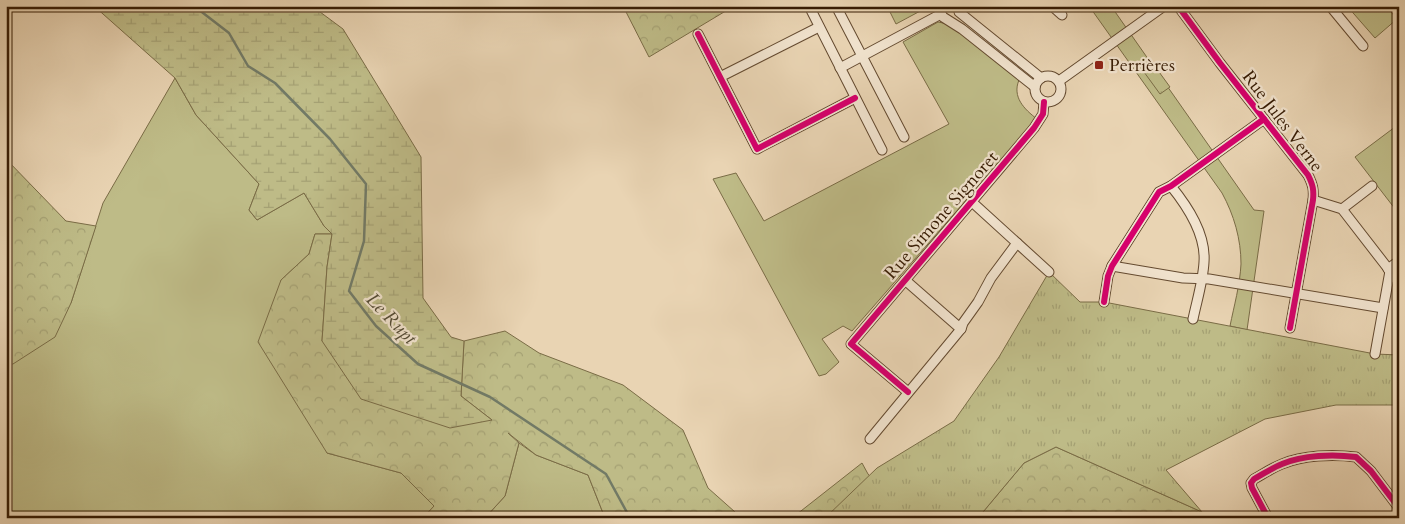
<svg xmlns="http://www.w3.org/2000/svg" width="1405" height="524" viewBox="0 0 1405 524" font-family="Cardo,serif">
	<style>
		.green { fill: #bebb87; stroke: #7a6c46 }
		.forest { fill: url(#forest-crowns); stroke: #7a6c46 }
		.wetland { fill: url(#wetland-marsh); stroke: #7a6c46 }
		.park { fill: url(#park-tufts); stroke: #7a6c46 }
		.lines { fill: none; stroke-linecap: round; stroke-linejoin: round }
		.stream { stroke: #727a66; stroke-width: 2.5 }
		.minor-casing { stroke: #644a30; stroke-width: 11 }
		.minor { stroke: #f1e3ce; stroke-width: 9 }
		.cycleway-casing { stroke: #f1e3ce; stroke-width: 9 }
		.cycleway { stroke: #d6006c; stroke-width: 6 }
		.poi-dot { fill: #8f2418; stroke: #f1e3ce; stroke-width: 2 }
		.labels { text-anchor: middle; stroke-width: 4.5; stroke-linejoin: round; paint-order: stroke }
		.poi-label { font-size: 18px; fill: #371c04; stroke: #f1e3ce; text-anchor: start }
		.street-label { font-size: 18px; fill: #371c04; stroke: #f1e3ce }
		.water-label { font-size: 19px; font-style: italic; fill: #544b35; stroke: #f1e3ce }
	</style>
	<defs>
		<pattern id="forest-crowns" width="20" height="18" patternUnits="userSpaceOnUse" patternTransform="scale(1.25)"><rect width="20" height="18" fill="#bebb87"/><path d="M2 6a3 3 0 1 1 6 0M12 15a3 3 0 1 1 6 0" fill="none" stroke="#a4a073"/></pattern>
		<pattern id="wetland-marsh" width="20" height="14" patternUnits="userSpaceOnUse" patternTransform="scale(1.25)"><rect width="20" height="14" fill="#bebb87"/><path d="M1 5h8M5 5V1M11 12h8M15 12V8" fill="none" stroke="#a4a073"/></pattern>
		<pattern id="park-tufts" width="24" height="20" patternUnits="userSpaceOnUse" patternTransform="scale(1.25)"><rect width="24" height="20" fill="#bebb87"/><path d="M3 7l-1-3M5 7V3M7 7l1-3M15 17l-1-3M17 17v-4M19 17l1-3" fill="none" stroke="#a4a073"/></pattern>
	</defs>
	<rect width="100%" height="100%" fill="#e9d4b3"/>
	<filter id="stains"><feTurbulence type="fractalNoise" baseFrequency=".004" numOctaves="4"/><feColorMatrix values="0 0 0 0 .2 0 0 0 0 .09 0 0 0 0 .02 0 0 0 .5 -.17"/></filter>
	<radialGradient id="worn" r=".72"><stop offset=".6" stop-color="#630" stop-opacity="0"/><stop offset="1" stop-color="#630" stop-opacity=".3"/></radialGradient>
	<g class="green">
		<path d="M887 6H924V9L896 24Z"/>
		<path d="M1089 6H1111L1254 210 1264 211 1247 330 1230 326C1234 306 1240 285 1241 264 1241 239 1234 215 1222 193Z"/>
		<path d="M1347 6H1386L1397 19 1375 38Z"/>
		<path d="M938 22 953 25 1019 80C1012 97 1024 109 1037 119L852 331 843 326 822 339 839 362 826 374 819 376 713 179 736 173 764 221 949 124 903 42Z"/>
		<path d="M175 78 196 115 259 184 249 210 257 220 304 193 324 226 332 234H315L309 254 281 280 327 453 401 473 434 506 423 518H6V364H13L71 303 103 203Z"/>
		<path d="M1399 124V214L1355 157Z"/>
		<path d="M519 443 536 455 588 475 605 518H485L505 496Z"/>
	</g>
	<g class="forest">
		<path d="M623 6H734L649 57Z"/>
		<path d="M6 159 66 221 96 226 71 303 55 337 13 364H6V284L12 280 6 274Z"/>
		<path d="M315 234H332L327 267 322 341 492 420 461 396 464 341 505 331 539 353 623 385 683 430 708 488 735 512V518H605L588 475 536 455 508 433 519 443 505 496 485 518H423L434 506 401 473 327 453 258 342 281 280 309 254Z"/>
		<path d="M1056 447 1202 512 1204 518H978L1024 463Z"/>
		<path d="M862 463 868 474 875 482 831 518H792Z"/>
	</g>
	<path class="wetland" d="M94 6H312L343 29 421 157 423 298 451 337 464 341 461 396 492 420 450 428 361 399 322 341 327 267 332 234 324 226 304 193 257 220 249 210 259 184 196 115 175 78Z"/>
	<g class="park">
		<path d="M1154 65 1170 87 1160 94 1144 72Z"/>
		<path d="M1049 272 1080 302H1104L1375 354 1399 355V405H1336L1265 419 1166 470 1202 512 1056 447 1024 463 978 518H825L877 468 954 421 999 357Z"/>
	</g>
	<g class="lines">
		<path class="stream" d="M194 6 229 33 248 66 275 83 330 139 366 184 364 241 349 291 376 326 418 364 490 397 606 474 630 518"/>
		<defs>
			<g id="minor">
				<path d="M809 6 882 150"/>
				<path d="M836 6 904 137"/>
				<path d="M941 6 940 12 943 17 962 29 1035 87"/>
				<path d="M1052 6 1062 15"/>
				<path d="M1178 6 1220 63 1308 175C1313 185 1314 190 1313 200L1290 328"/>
				<path d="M1330 6 1363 46"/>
				<path d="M959 12 1041 78"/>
				<path d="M698 34 757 149 855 98"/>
				<path d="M840 68 941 14"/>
				<circle cx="1048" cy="89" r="13"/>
				<path d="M720 77 819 27"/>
				<path d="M1059 81 1164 6"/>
				<path d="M1171 186C1188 207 1206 234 1204 262 1203 281 1197 300 1193 319"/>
				<path d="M1313 200 1342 209 1390 271 1375 354"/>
				<path d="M972 202 1049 272"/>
				<path d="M1342 209 1372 186"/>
				<path d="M1112 266 1183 278 1209 279 1383 308"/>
				<path d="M1388 269 1399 261"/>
				<path d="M1390 271 1399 283"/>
				<path d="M905 280 961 329"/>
				<path d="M1104 302 1108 276 1112 266 1159 192 1171 186 1264 119"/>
				<path d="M908 392 851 344 1034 128 1043 114 1044 102"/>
				<path d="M870 439 961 329 963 323 978 302 991 278 1017 243"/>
				<path d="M1268 518 1252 488 1251 483 1254 479C1263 474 1272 468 1282 464 1303 455 1333 454 1356 457L1371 471 1399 508"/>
			</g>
		</defs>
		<use href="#minor" class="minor-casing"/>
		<use href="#minor" class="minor"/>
		<defs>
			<g id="cycleway">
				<path d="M1178 6 1220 63 1308 175C1313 185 1314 190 1313 200L1290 328"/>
				<path d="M698 34 757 149 855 98"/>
				<path d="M1104 302 1108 276 1112 266 1159 192 1171 186 1264 119"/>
				<path d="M908 392 851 344 1034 128 1043 114 1044 102"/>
				<path d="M1268 518 1252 488 1251 483 1254 479C1263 474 1272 468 1282 464 1303 455 1333 454 1356 457L1371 471 1399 508"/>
			</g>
		</defs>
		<use href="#cycleway" class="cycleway-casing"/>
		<use href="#cycleway" class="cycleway"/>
	</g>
	<rect class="poi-dot" x="1094" y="60" width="10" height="10" rx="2.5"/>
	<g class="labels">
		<g class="poi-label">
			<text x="1109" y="71">Perrières</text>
		</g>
		<g class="street-label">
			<text transform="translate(1283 121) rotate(53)" y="6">Rue Jules Verne</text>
			<text transform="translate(941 215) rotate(-49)" y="6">Rue Simone Signoret</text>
		</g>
		<g class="water-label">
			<text transform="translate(392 318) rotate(46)" y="7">Le Rupt</text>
		</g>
	</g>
	<rect width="1405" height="524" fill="none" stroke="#e9d4b3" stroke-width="25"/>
	<rect x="8" y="8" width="1390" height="509" fill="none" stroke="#371c04" stroke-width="2.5"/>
	<rect x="12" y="12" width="1380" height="499" fill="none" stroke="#371c04"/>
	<rect width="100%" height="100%" filter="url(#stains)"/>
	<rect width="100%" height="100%" fill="url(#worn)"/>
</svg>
